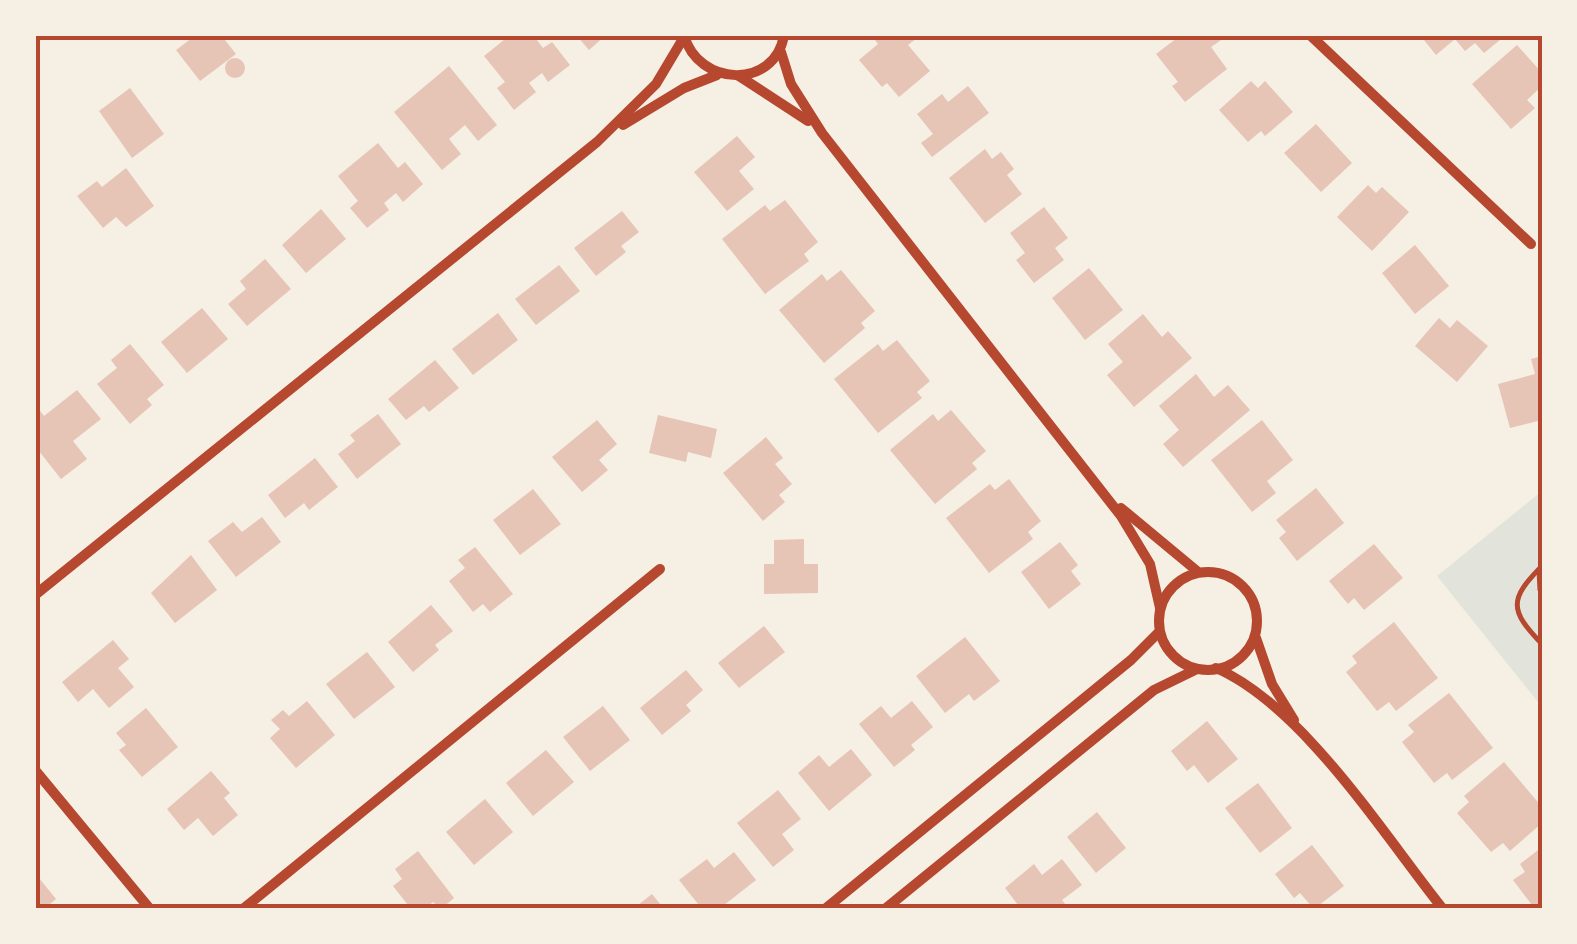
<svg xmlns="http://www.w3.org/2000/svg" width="1577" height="944" viewBox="0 0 1577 944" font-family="'Fira Sans Condensed',sans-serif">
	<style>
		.green { fill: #e2e4dc }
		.building { fill: #e6c5b7 }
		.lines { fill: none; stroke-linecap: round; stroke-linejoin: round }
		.path { stroke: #b5482f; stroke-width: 5 }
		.minor { stroke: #b5482f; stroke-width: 10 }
		.neatline { fill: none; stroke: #b5482f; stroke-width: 4 }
	</style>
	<rect width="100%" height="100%" fill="#f6efe4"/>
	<path class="green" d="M1542 491V707L1437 576Z"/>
	<g class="building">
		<path d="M196 35H221L236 54 200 81 176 50Z"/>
		<path d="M510 35H533L543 48 552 42 570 65 548 82 542 73 529 83 536 92 514 110 497 88 505 82 484 56Z"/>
		<path d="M576 35H606L589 50Z"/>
		<path d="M871 35H921L908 45 930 71 899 97 887 83 882 87 859 60 878 44Z"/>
		<path d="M1181 35H1217L1221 40 1211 47 1227 69 1185 102 1172 86 1178 82 1156 54Z"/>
		<path d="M1420 35H1506L1484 53 1475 43 1465 51 1455 39 1436 55Z"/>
		<path d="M1517 45 1542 73V86L1527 100 1535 108 1511 129 1472 84Z"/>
		<circle cx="235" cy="68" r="10"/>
		<path d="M449 66 497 125 478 141 465 125 449 139 461 154 442 170 394 112Z"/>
		<path d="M1251 81 1258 88 1265 81 1293 112 1265 136 1261 131 1248 142 1219 110Z"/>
		<path d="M968 86 989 113 932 157 921 143 933 134 917 114 942 94 948 102Z"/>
		<path d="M130 88 164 134 132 158 99 111Z"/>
		<path d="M1316 124 1352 163 1321 192 1284 153Z"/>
		<path d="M737 136 755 157 739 171 754 189 727 211 694 172Z"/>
		<path d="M378 143 398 168 405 162 423 184 403 202 396 193 384 203 389 210 367 228 350 208 358 201 338 176Z"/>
		<path d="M985 149 992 159 1001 152 1014 169 1007 175 1022 194 985 223 949 178Z"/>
		<path d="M126 168 154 206 126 227 116 217 103 228 77 196 97 181 102 187Z"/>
		<path d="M1368 185 1376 193 1382 187 1409 212 1372 251 1337 217Z"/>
		<path d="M785 200 818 242 804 254 809 261 765 294 722 239 765 205 770 211Z"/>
		<path d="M1044 207 1068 238 1055 248 1064 260 1034 283 1016 260 1025 253 1010 233Z"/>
		<path d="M321 209 346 239 306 273 282 245Z"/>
		<path d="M622 211 639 232 621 246 626 252 596 276 574 248Z"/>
		<path d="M1415 245 1449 286 1415 314 1382 273Z"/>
		<path d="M265 259 291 289 247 326 228 304 246 289 240 281Z"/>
		<path d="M559 265 580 291 536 325 515 299Z"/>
		<path d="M1089 268 1123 310 1085 340 1052 298Z"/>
		<path d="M841 270 875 311 861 323 865 328 824 363 779 310 822 274 827 281Z"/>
		<path d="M202 308 228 339 187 373 161 342Z"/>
		<path d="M498 313 518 340 473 375 452 349Z"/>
		<path d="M1143 314 1162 337 1168 331 1192 358 1134 407 1107 375 1123 362 1108 344Z"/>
		<path d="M1439 318 1450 328 1457 320 1488 346 1457 382 1415 346Z"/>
		<path d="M897 340 930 381 917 392 922 398 878 433 834 379 878 344 883 351Z"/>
		<path d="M130 344 164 385 147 399 152 405 130 424 97 384 117 368 111 360Z"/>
		<path d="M1542 356V420L1510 428 1498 384 1535 374 1531 359Z"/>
		<path d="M435 360 459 388 429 412 424 406 406 420 388 399Z"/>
		<path d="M1196 374 1214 397 1228 385 1250 410 1183 467 1163 444 1179 430 1159 406Z"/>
		<path d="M77 390 101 419 73 441 87 459 61 479 35 446V404L44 416Z"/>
		<path d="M951 410 986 451 972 463 977 469 935 504 890 450 933 414 938 421Z"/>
		<path d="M378 414 401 444 357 479 338 454 355 441 350 435Z"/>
		<path d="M658 415 717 429 711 458 688 452 686 462 649 453Z"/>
		<path d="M597 420 617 444 599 460 608 470 582 492 552 457Z"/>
		<path d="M1262 420 1293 460 1267 481 1276 493 1252 512 1211 460Z"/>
		<path d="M766 437 783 458 775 464 792 484 779 495 785 502 763 521 723 473Z"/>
		<path d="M315 458 338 487 309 510 304 503 285 518 268 495Z"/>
		<path d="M1009 479 1041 521 1028 532 1033 539 989 573 946 518 990 484 995 490Z"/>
		<path d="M1316 488 1344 523 1297 561 1279 538 1286 532 1276 520Z"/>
		<path d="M533 489 561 524 520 555 493 520Z"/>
		<path d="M262 517 281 542 236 577 208 541 233 522 242 532Z"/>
		<path d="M804 539V564H818V593L764 594V564H774V540Z"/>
		<path d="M1060 542 1078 565 1071 571 1081 584 1049 609 1021 572Z"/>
		<path d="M1374 544 1403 578 1364 610 1354 598 1348 604 1329 581Z"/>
		<path d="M475 547 513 594 490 612 483 604 473 612 449 581 465 568 458 560Z"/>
		<path d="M191 555 217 590 175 623 151 593Z"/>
		<path d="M431 605 453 631 435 645 439 650 413 672 388 642Z"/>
		<path d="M1394 622 1438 678 1396 711 1389 702 1377 711 1346 672 1357 663 1352 656Z"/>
		<path d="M764 626 785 652 739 688 718 663Z"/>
		<path d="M965 637 1000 681 974 701 969 694 945 713 916 676Z"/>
		<path d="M113 640 129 659 118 668 134 687 109 708 93 689 78 702 62 682Z"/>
		<path d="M367 652 395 687 354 719 326 684Z"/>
		<path d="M686 670 703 690 686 705 691 711 662 735 640 708Z"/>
		<path d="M1449 693 1493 748 1452 780 1447 773 1434 783 1402 742 1414 732 1408 725Z"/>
		<path d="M307 701 335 735 296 768 270 738 280 729 271 720 283 710 289 716Z"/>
		<path d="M912 701 933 727 911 745 915 750 894 767 859 724 881 706 891 718Z"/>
		<path d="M603 706 630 740 590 771 563 737Z"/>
		<path d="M146 708 178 747 142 777 119 750 126 745 116 733Z"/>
		<path d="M1207 721 1238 759 1208 783 1194 765 1187 771 1171 751Z"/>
		<path d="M851 749 872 775 829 811 798 773 819 755 829 767Z"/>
		<path d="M546 750 574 782 533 816 506 783Z"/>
		<path d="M1504 762 1542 807V823L1510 851 1503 843 1491 852 1457 813 1469 802 1464 796Z"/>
		<path d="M211 771 230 793 224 798 238 815 213 836 198 818 184 830 167 809Z"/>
		<path d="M1258 783 1292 828 1260 853 1225 808Z"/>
		<path d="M778 790 801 819 782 834 794 850 773 867 737 823Z"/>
		<path d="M485 799 513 832 474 865 446 832Z"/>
		<path d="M1097 812 1126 848 1096 873 1067 837Z"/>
		<path d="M1312 845 1344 886 1314 909 1300 893 1294 898 1275 874Z"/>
		<path d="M1542 847V909H1535L1513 880 1525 872 1520 864Z"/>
		<path d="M418 851 454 898 441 909 433 902 425 909H411L393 886 402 879 395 869Z"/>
		<path d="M734 852 756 880 719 909H702L679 880 707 859 714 868Z"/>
		<path d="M1062 859 1082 885 1062 900 1069 909H1021L1005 888 1034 864 1042 875Z"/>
		<path d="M35 873 56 899 44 909H35Z"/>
		<path d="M652 894 664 909H633Z"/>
	</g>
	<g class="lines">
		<g class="path">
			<path d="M1542 566C1509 599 1509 610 1542 644"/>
			<path d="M1539 570 1540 590"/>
		</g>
		<g class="minor">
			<path d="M684 35C698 87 775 90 784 35"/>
			<path d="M1310 35 1531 244"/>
			<path d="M781 52 791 84 822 133 1121 516 1150 564 1160 608"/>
			<path d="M739 76 808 121"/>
			<path d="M623 125 684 88 717 75"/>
			<path d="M1121 508 1197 571"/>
			<circle cx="1208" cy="621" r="49"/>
			<path d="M35 595 597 142 656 84 684 37"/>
			<path d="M1256 638 1272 684 1294 720"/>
			<path d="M1216 668C1303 706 1383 834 1443 909"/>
			<path d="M35 770 150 909"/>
			<path d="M243 909 660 569"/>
			<path d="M825 909 1131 660 1159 632"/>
			<path d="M885 909 1154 690 1195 670"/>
		</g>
	</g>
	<rect width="1577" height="944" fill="none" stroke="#f6efe4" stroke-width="75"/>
	<rect x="38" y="38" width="1502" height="868" class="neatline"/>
</svg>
